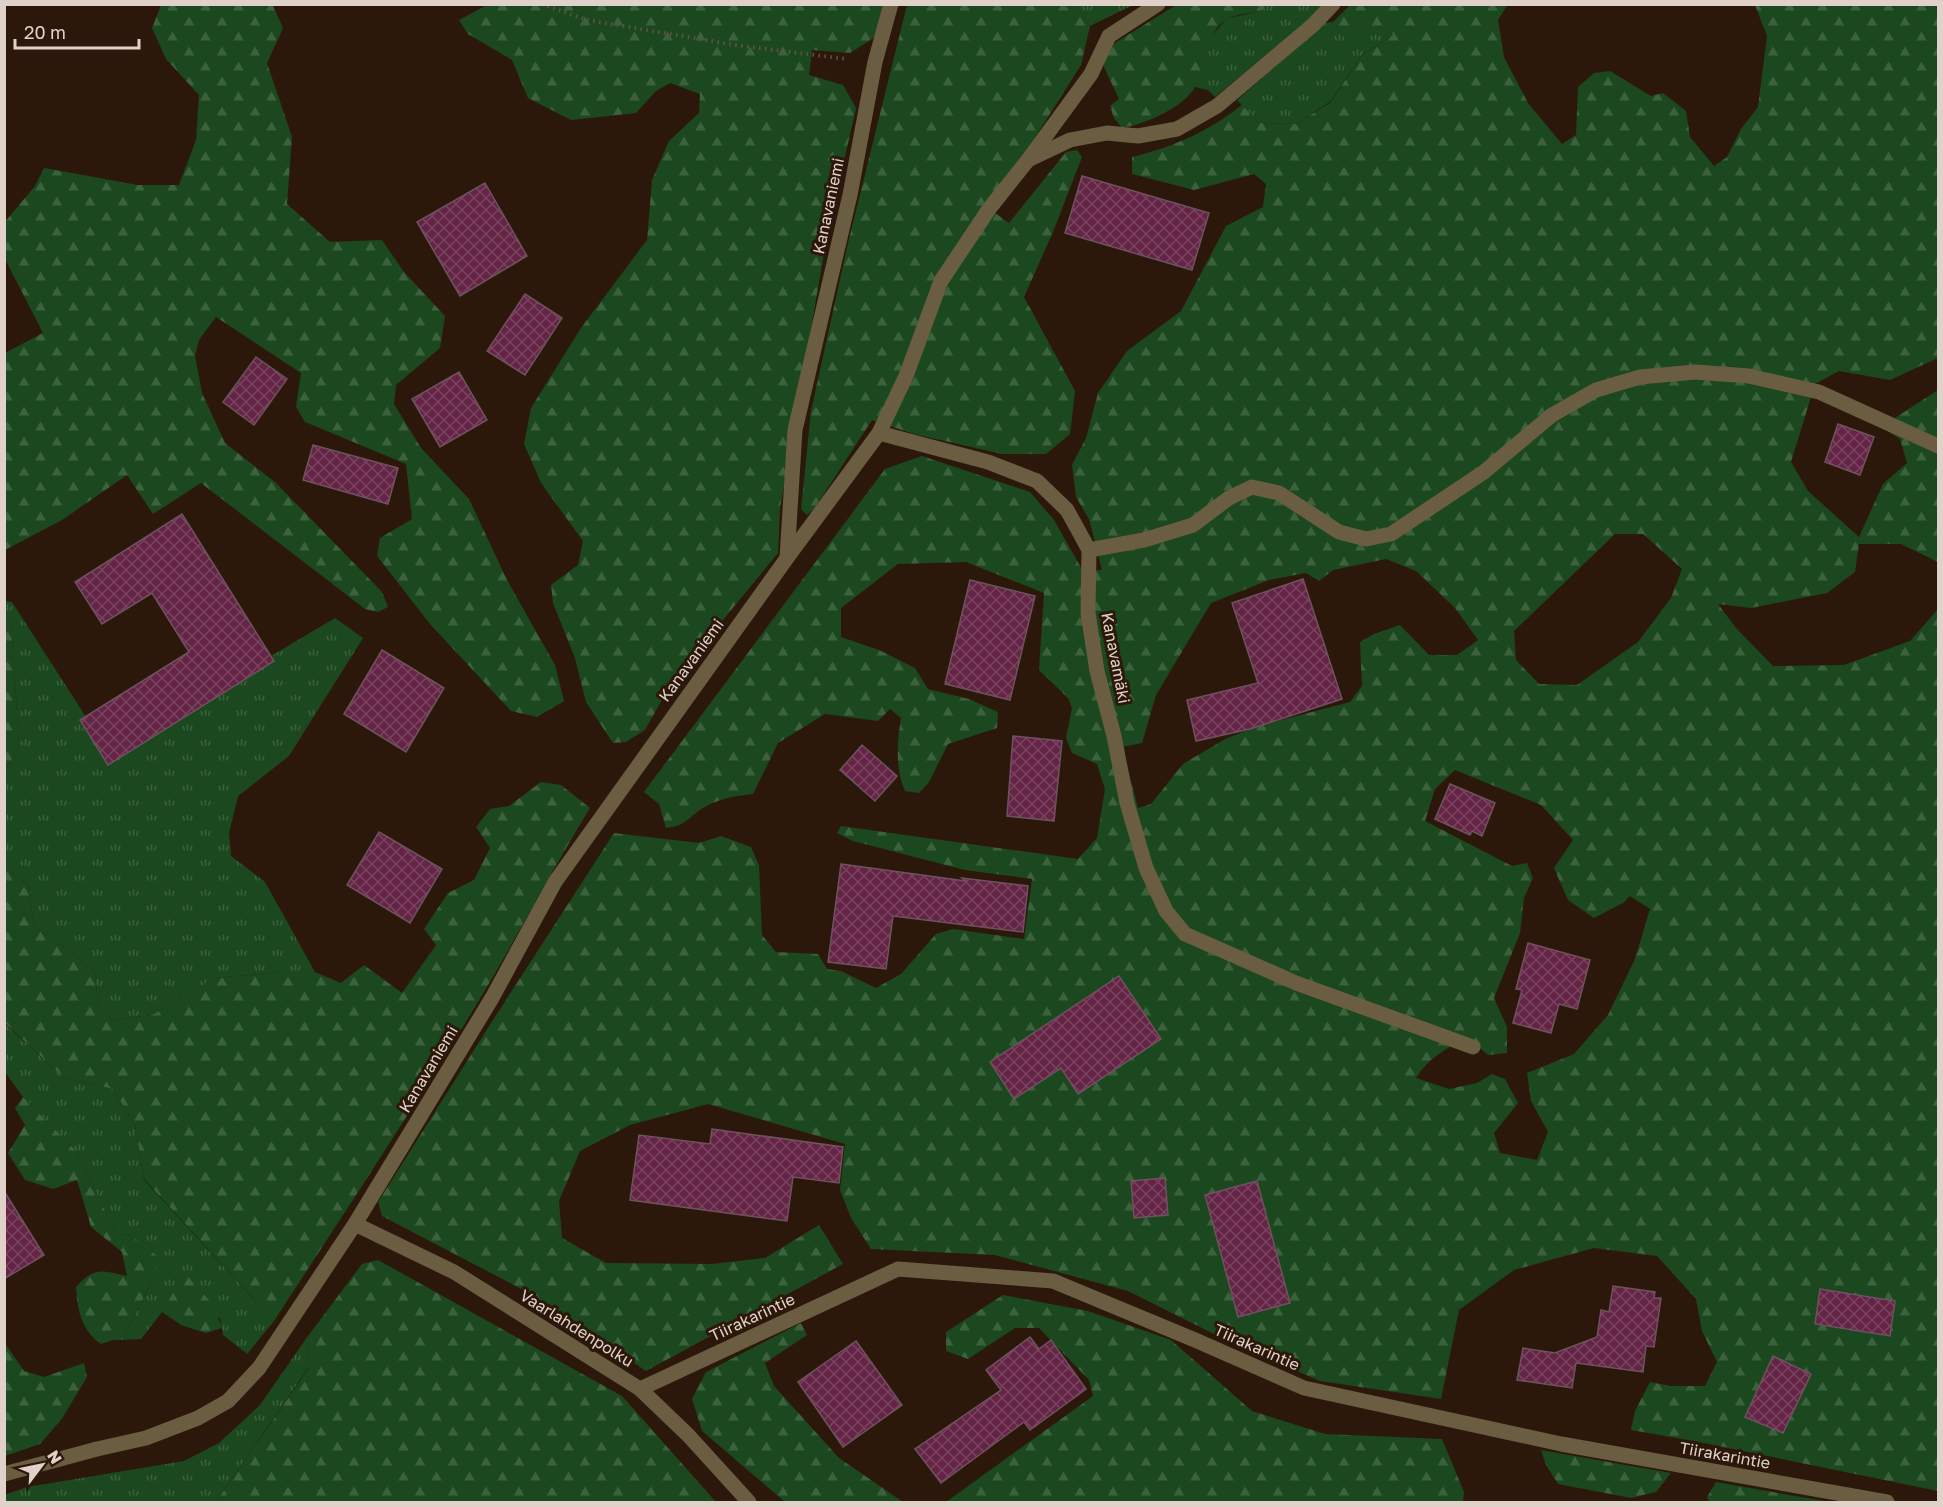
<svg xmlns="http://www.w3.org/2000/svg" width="1943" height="1507" viewBox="0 0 1943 1507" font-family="'Golos Text',sans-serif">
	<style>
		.grass { fill: url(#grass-tufts) }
		.forest { fill: url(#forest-firs); fill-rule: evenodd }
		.building { fill: url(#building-cross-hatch); stroke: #6d535e; stroke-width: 1.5 }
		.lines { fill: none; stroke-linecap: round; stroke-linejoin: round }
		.path { stroke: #635145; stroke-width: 4; stroke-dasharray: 1.5 4.5; stroke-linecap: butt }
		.minor { stroke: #6b5d41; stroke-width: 15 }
		.labels { text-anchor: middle; stroke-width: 6; stroke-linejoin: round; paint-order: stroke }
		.street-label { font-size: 16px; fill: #e0d2c9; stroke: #2c180a }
	</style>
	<defs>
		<pattern id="grass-tufts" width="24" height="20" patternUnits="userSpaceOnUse" patternTransform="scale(1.5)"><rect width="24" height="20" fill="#1b481e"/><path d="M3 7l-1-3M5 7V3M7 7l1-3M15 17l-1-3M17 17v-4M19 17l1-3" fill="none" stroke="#3c623d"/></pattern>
		<pattern id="forest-firs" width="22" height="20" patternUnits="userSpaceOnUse" patternTransform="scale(1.5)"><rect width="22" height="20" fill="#1b481e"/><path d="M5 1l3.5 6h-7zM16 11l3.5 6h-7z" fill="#3c623d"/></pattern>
		<pattern id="building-cross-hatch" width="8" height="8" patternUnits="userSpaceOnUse" patternTransform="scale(1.5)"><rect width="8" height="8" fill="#642446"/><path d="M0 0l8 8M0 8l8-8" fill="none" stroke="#7a435f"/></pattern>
	</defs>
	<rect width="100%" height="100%" fill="#2c180a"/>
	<g class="grass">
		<path d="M1050 5H1133L1090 26 1076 8Z"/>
		<path d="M1266 5H1324L1309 20 1215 97 1208 90 1195 87 1210 38 1226 19 1263 10Z"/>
		<path d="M1333 22 1343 36 1378 26 1393 35 1361 56 1331 101 1296 124 1259 123 1237 100 1325 23Z"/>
		<path d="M5 601 12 602 86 717 80 721 108 765 273 661 271 656 335 618 363 638 289 756 238 796 229 833 231 856 265 882 315 972H282L215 978 152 1015 112 1020 98 1007 95 971 34 926 29 885 5 869V771L19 745 11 618 5 615Z"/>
		<path d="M4 1023 64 1078 113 1089 135 1125 144 1180 274 1321 247 1354 223 1335 220 1318 162 1312 141 1339 122 1340 155 1276 132 1236 116 1234 77 1152 23 1097 5 1072Z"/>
		<path d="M308 1336 309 1367 216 1502H5L4 1495 27 1487 184 1461 219 1443 260 1405Z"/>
	</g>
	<g class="forest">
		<path d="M489 4 884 5 875 37 850 53 812 50 809 75 843 85 856 108 827 236 780 508 778 553 672 682 645 730 626 742 613 743 586 702 575 658 553 603 551 585 578 565 583 541 541 483 524 444 531 408 581 328 647 240 652 180 669 141 699 113 700 94 670 83 656 91 636 113 571 120 528 98 512 60 468 34 459 20Z"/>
		<path d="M1050 4 1076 8 1090 26 1081 65 1022 158 984 205 1009 223 1066 152 1077 150 1082 157 1053 232 1024 297 1075 391 1070 434 1046 454H1002L914 434 872 420 814 509 807 515 801 509 811 411 848 243 907 5Z"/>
		<path d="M1508 4 1498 20 1504 57 1528 103 1562 144 1576 135 1578 87 1594 73 1610 71 1651 96 1663 93 1686 111 1690 137 1714 166 1727 157 1741 129 1758 107 1767 36 1755 5H1938V358L1890 380 1839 371 1815 384 1791 462 1808 491 1859 537 1883 484 1907 463 1900 439 1881 427 1938 390V562L1901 544H1859L1855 572 1827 593 1751 608 1718 604 1736 628 1773 666 1844 665 1910 641 1938 609V1491L1699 1442 1631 1430 1635 1411 1650 1382 1671 1386H1705L1717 1362 1702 1331 1696 1299 1657 1256 1594 1248 1514 1270 1459 1310 1441 1399 1320 1381 1230 1342 1128 1291 995 1255 871 1249 851 1218 840 1190 845 1144 708 1104 630 1125 580 1151 559 1201 562 1238 606 1263 712 1264 765 1258 819 1225 843 1264 646 1371 531 1294 382 1216 378 1202 493 1020 614 833 699 843 721 836 751 847 759 865 762 935 776 952 818 954 827 969 841 971 876 988 901 974 936 934 953 929 1024 939 1032 879 965 870 853 841 837 833 841 826 1078 859 1097 838 1105 789 1097 764 1072 753 1066 738 1072 708 1068 698 1039 670 1044 593 966 562 898 564 841 608V637L879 650 915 668 928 689 969 699 998 712 997 728 948 744 929 782 919 793 905 791C895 768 897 743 901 718L890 709 878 721 825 714 778 743 753 794C734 796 720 798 703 808 687 818 686 826 666 828L659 804 644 792 885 469 922 456 1030 492 1054 520 1083 571 1102 570 1089 519 1076 497 1072 465 1086 438 1098 393 1127 351 1181 311 1226 226 1263 207 1266 184 1254 174 1194 190 1132 174V157C1175 146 1206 133 1242 105L1259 123 1296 124 1331 102 1361 56 1393 35 1378 26 1343 37 1333 22 1350 5ZM1615 534H1643L1682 569 1671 598 1638 642 1577 685 1539 684 1516 660 1514 631ZM1386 559 1416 571 1455 608 1478 640 1457 655H1429L1400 625 1374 634 1360 642 1362 686 1350 702 1262 725 1225 739 1183 764 1151 804 1138 808 1122 747 1142 743 1156 695 1211 603 1269 580 1306 573 1319 581 1333 570ZM1455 770 1541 805 1573 840 1554 868 1568 900 1594 918 1623 903 1630 896 1650 909 1635 959 1608 1015 1574 1054 1527 1073 1531 1101 1548 1132 1537 1160 1500 1153 1494 1133 1518 1103 1505 1079 1492 1074 1477 1083 1449 1089 1416 1078C1427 1059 1447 1048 1467 1037L1488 1055 1507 1053V1027L1494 998 1520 933 1524 898 1533 878 1527 863 1512 866 1425 821 1435 789Z"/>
		<path d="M161 5 273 6 283 28 267 63 292 137 287 204 330 242 382 240 404 272 445 316 440 348 396 385 394 404 421 448 469 499 507 580 555 665 564 701 537 717 511 711 430 624 377 556 380 538 412 519 406 464 305 422 296 407 301 373 216 317 199 340 195 356 202 393 225 443 276 483 382 592 388 607 378 612 365 609 201 483 153 514 127 475 62 520 5 550V353L43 333 5 259 4 223 35 186 44 168 138 185H179L196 140 199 95 166 59 152 28Z"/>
		<path d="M1176 5H1266L1263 10C1252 13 1237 14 1227 19 1207 30 1204 66 1196 85 1186 107 1145 124 1122 128L1114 118 1110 106 1119 99 1104 67 1105 56 1115 43Z"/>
		<path d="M5 615 11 617 19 745 5 771Z"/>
		<path d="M541 782 561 785 590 808C551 871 517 938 478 1002 413 1109 343 1215 274 1321L144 1179 135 1125 113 1089 64 1078 5 1023V869L29 885 34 926 95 971 98 1007 112 1020 152 1015 215 978 282 972H315L341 983 364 965 402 993 436 945 424 929 448 893 474 880 490 848 476 827 490 809 509 806Z"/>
		<path d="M23 1097 77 1152 116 1234 132 1236 157 1256 155 1276 122 1340H113L101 1344C82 1331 77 1310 76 1287 96 1266 101 1271 127 1276L122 1252 91 1227 77 1180 53 1189 25 1180 8 1153 25 1125 15 1108Z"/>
		<path d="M378 1260 622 1396 716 1502H216L309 1368 308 1336 362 1264Z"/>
		<path d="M186 1274 214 1306 222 1328 206 1333 181 1325 162 1312 180 1281Z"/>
		<path d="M1003 1295 1088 1311 1171 1340 1252 1411 1325 1434 1442 1439 1464 1492 1463 1502H946L1093 1396 1089 1380 1039 1328H1015L968 1359 946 1351V1332Z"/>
		<path d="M801 1323 807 1335 765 1363 774 1386 839 1458 903 1502H785L702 1431 692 1399 706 1372Z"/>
		<path d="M5 1343 24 1371 44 1377 84 1363 87 1377 61 1420 40 1444 5 1456Z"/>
		<path d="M1541 1450 1671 1473 1656 1492 1631 1498 1558 1484 1546 1465Z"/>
		<path d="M1716 1482 1830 1502H1709L1707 1497Z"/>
	</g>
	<g class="building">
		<path d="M1082 176 1209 213 1192 270 1065 233Z"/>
		<path d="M485 183 527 256 460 296 417 222Z"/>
		<path d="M525 294 562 318 525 375 487 351Z"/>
		<path d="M256 357 287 379 254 425 223 402Z"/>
		<path d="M459 372 487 420 440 447 412 399Z"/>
		<path d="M1838 424 1874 437 1860 475 1825 462Z"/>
		<path d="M313 445 398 468 388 504 303 480Z"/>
		<path d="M182 514 274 661 108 765 80 720 189 652 152 593 102 624 75 582Z"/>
		<path d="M1303 579 1342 699 1250 729 1196 741 1187 700 1258 683 1232 603Z"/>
		<path d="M970 580 1035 596 1010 700 945 684Z"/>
		<path d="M382 650 444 688 406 752 344 714Z"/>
		<path d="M1013 736 1062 741 1054 821 1007 816Z"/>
		<path d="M862 745 897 776 875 801 840 770Z"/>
		<path d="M1450 784 1495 803 1482 836 1472 831 1470 835 1435 819Z"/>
		<path d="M379 832 442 869 410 923 347 885Z"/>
		<path d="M841 864 966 881 962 878 1028 886 1023 932 893 916 886 969 828 962Z"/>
		<path d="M1528 943 1590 960 1577 1009 1559 1004 1551 1033 1513 1023 1522 990 1516 989Z"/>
		<path d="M1119 976 1161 1039 1078 1094 1061 1068 1014 1099 990 1062Z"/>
		<path d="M712 1129 843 1147 839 1183 793 1177 787 1221 630 1200 639 1135 710 1144Z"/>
		<path d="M1165 1178 1168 1215 1134 1218 1131 1181Z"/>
		<path d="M1257 1181 1290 1303 1238 1317 1205 1195Z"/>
		<path d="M4 1191 44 1255 4 1279Z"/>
		<path d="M1613 1286 1655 1292 1654 1298H1661L1654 1347 1646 1346 1643 1372 1576 1363 1572 1388 1517 1380 1523 1348 1555 1353 1597 1337 1601 1310 1609 1312Z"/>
		<path d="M1820 1289 1895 1301 1890 1336 1815 1324Z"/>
		<path d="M1030 1337 1039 1349 1051 1340 1086 1389 1030 1430 1024 1422 941 1483 915 1449 1001 1390 986 1370Z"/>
		<path d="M856 1341 902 1405 843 1447 798 1382Z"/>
		<path d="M1773 1356 1811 1374 1783 1433 1745 1417Z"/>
	</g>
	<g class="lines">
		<path class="path" d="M542 4 587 20 735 45 847 59"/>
		<g class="minor">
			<path d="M1030 159 1070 140 1107 133 1138 136 1177 129 1217 106 1313 25 1333 4"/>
			<path d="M879 433 988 462 1037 481 1067 510 1089 550 1088 613 1097 671 1114 736 1127 803 1146 868 1166 911 1185 934 1296 983 1473 1047"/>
			<path d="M1089 550 1144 540 1193 525 1229 498 1252 487 1279 493 1339 532 1366 539 1391 534 1484 472 1552 415 1596 390 1640 377 1695 372 1749 376 1819 392 1938 446"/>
			<path d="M787 558 795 430 850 195 875 62 891 4"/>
			<path d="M355 1224 454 1272 640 1389 688 1435 749 1502"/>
			<path d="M640 1389 898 1269 1053 1281 1195 1340 1304 1388 1561 1444 1887 1502"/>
			<path d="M4 1474 97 1449 146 1438 198 1418 228 1401 259 1368 355 1224 492 998 555 882 787 558 879 433 906 376 941 281 989 209 1028 160 1091 74 1109 36 1158 4"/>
		</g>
	</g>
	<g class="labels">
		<g class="street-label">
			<text transform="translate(828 206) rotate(-78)" y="6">Kanavaniemi</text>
			<text transform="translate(1116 658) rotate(79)" y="6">Kanavamäki</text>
			<text transform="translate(691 660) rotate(-54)" y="6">Kanavaniemi</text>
			<text transform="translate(428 1069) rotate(-59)" y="6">Kanavaniemi</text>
			<text transform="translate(752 1317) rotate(-25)" y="6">Tiirakarintie</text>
			<text transform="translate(577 1328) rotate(32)" y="6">Vaarlahdenpolku</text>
			<text transform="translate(1257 1347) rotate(24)" y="6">Tiirakarintie</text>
			<text transform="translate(1725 1455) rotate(10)" y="6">Tiirakarintie</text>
		</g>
	</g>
	<rect width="1943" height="1507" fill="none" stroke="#e0d2c9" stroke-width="12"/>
	<g transform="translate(42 1465) rotate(58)" stroke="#2c180a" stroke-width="4.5" paint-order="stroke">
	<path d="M0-4.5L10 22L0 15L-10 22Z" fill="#e0d2c9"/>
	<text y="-9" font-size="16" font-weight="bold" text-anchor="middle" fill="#e0d2c9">N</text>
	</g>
	<path d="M15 39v9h124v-9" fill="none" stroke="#e0d2c9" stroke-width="3"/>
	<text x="24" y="39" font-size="18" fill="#e0d2c9" stroke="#2c180a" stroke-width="4.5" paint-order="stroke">20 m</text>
</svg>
